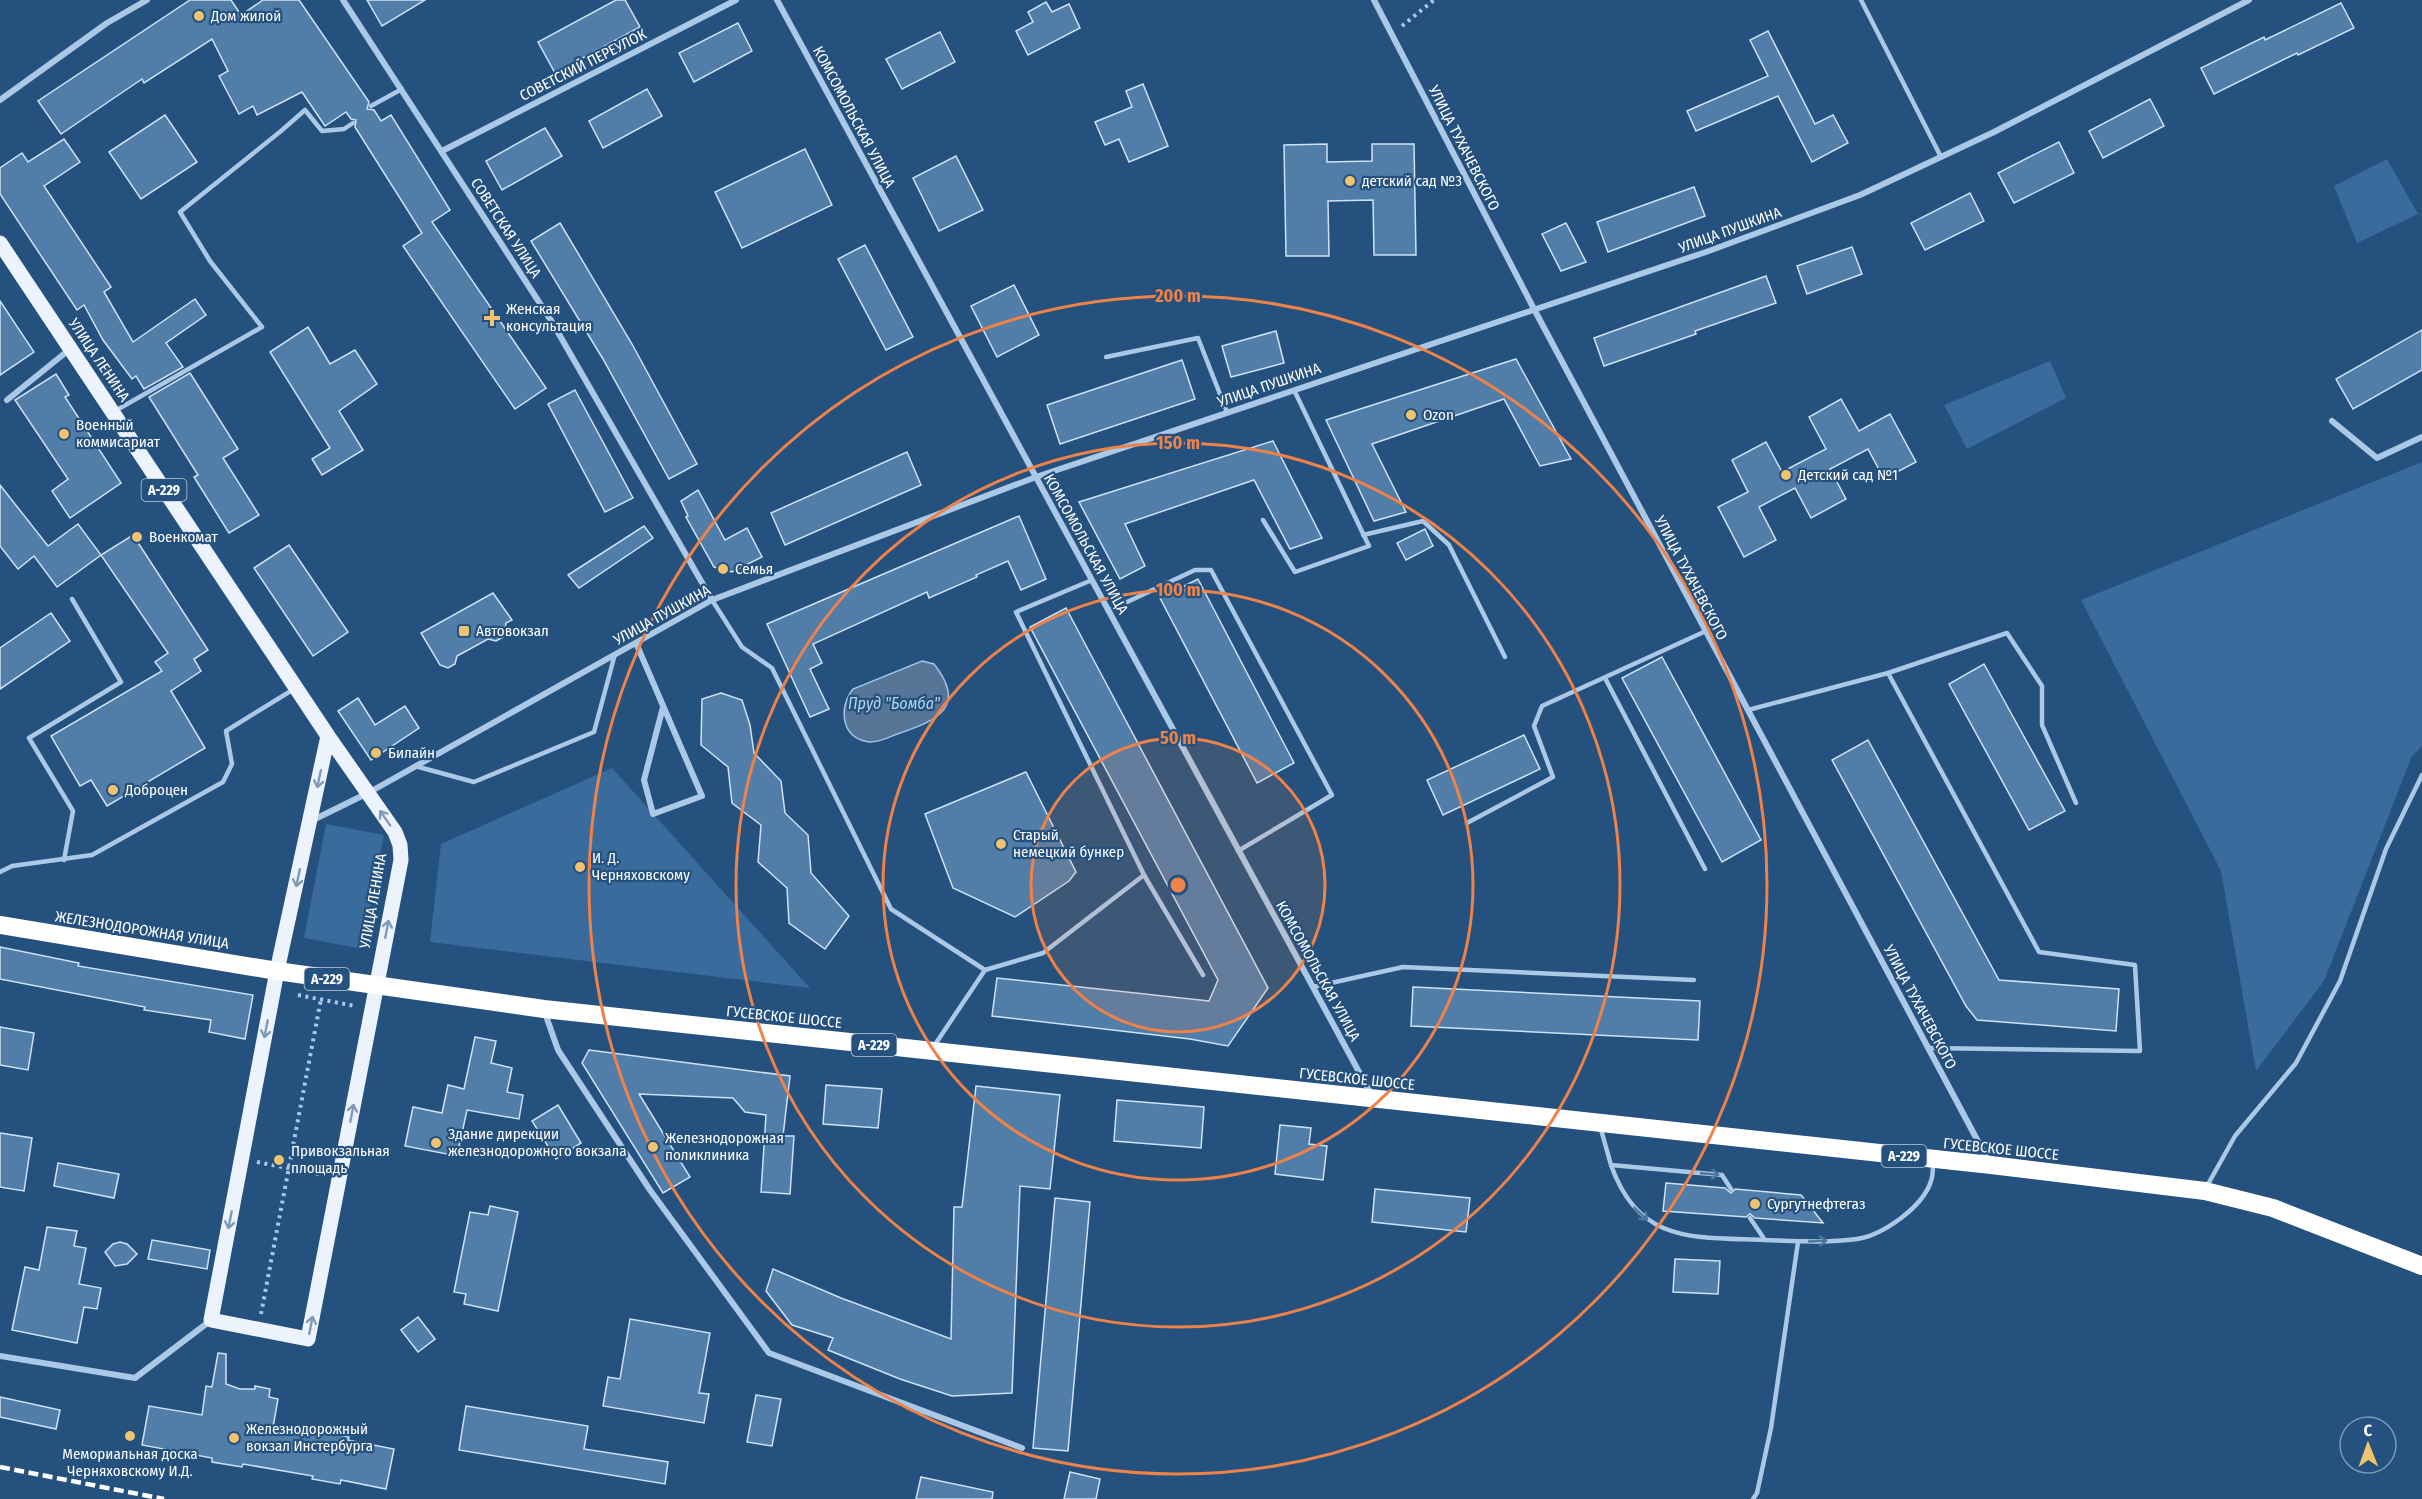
<svg xmlns="http://www.w3.org/2000/svg" width="2422" height="1499" viewBox="0 0 2422 1499" font-family="'Fira Sans Condensed',sans-serif">
	<style>
		.green { fill: #396b9c }
		.water { fill: #577697; stroke: #9fc4e6; stroke-width: 1.5 }
		.building { fill: #517da9; stroke: #cee2f5; stroke-width: 1.5 }
		.lines { fill: none; stroke-linecap: round; stroke-linejoin: round }
		.path { stroke: #abc9e6; stroke-width: 4; stroke-dasharray: 3 4.5; stroke-linecap: butt }
		.lane { stroke: #abc9e6; stroke-width: 4.5 }
		.street { stroke: #abc9e6; stroke-width: 6 }
		.primary { stroke: #ecf3fd; stroke-width: 15 }
		.highway { stroke: #fff; stroke-width: 18 }
		.rail { stroke: #fff; stroke-width: 4.5; stroke-dasharray: 10 4.5; stroke-linecap: butt }
		.oneway { stroke: #7f9ab7 }
		.oneway2 { stroke: #4d759d }
		.ring { fill: none; stroke: #ee8249; stroke-width: 3 }
		.poi-dot { fill: #efc36f; stroke: #25517e; stroke-width: 2 }
		.labels { text-anchor: middle; stroke-width: 4.5; stroke-linejoin: round; paint-order: stroke }
		.shield { fill: #25517e; stroke: #becbd8; stroke-width: 1.5 }
		.shield-label { font-size: 14px; font-weight: bold; fill: #fff }
		.poi-label { font-size: 15px; fill: #fff; stroke: #25517e; text-anchor: start }
		.street-label { font-size: 15px; fill: #fff; stroke: #25517e }
		.water-label { font-size: 16px; font-style: italic; fill: #b6d2ed; stroke: #25517e }
		.centre { fill: #ee8249; stroke: #25517e; stroke-width: 3 }
		.ring-label { font-size: 18px; text-anchor: middle; font-weight: bold; fill: #ee8249; stroke: #25517e; stroke-width: 4.5; stroke-linejoin: round; paint-order: stroke }
	</style>
	<rect width="100%" height="100%" fill="#25517e"/>
	<g class="green">
		<path d="M2387 159 2418 214 2357 243 2334 186Z"/>
		<path d="M2050 361 2066 398 1967 449 1944 405Z"/>
		<path d="M2422 462V746L2412 756 2324 981 2256 1071 2221 871 2081 600Z"/>
		<path d="M612 768 810 988 430 942 441 844Z"/>
		<path d="M326 824 384 835 363 949 304 938Z"/>
	</g>
	<path class="water" d="M922 661 934 664C967 706 939 720 900 733 891 736 879 743 869 742 841 738 838 708 853 689Z"/>
	<g class="building">
		<path d="M190 0H231L241 15 263 0H299L369 102 367 109 374 110 381 121 391 115 450 210 432 222 546 388 515 409 403 246 422 233 355 127 356 120 351 119 346 112 325 126 302 92 257 115 253 106 239 114 219 76 228 71 212 39 144 83 142 79 61 134 38 101Z"/>
		<path d="M367 0H425L382 26Z"/>
		<path d="M616 0H625L640 27 555 73 538 42Z"/>
		<path d="M1046 2 1052 12 1069 4 1080 28 1028 55 1016 31 1033 22 1028 12Z"/>
		<path d="M2341 3 2354 28 2298 55 2297 53 2214 94 2201 68 2264 37 2265 40Z"/>
		<path d="M738 23 752 51 694 82 679 53Z"/>
		<path d="M1768 31 1815 124 1833 115 1848 143 1812 162 1778 96 1696 131 1687 111 1768 76 1750 40Z"/>
		<path d="M940 32 955 62 902 89 886 59Z"/>
		<path d="M1143 84 1168 146 1129 162 1119 139 1105 145 1095 122 1132 107 1126 91Z"/>
		<path d="M647 89 662 116 603 148 589 121Z"/>
		<path d="M2150 99 2164 126 2103 158 2089 131Z"/>
		<path d="M165 115 197 162 141 199 109 152Z"/>
		<path d="M545 128 562 156 502 190 486 161Z"/>
		<path d="M64 139 80 162 44 186 111 287 104 292 133 342 195 299 206 315 166 343 183 367 144 389 136 376 132 379 103 340 84 305 77 310 0 194V168L22 153 28 162Z"/>
		<path d="M2059 142 2074 173 2014 203 1998 173Z"/>
		<path d="M1327 144V162L1372 161V144H1414L1416 255H1374L1373 200 1328 201 1329 256H1286L1284 145Z"/>
		<path d="M805 149 832 205 742 248 715 192Z"/>
		<path d="M956 156 983 210 939 231 913 178Z"/>
		<path d="M1694 187 1705 216 1608 252 1597 222Z"/>
		<path d="M1970 193 1984 221 1925 250 1911 223Z"/>
		<path d="M560 223 632 344 697 464 669 479 603 359 531 241Z"/>
		<path d="M1566 223 1586 262 1561 271 1542 234Z"/>
		<path d="M865 245 913 337 886 350 838 259Z"/>
		<path d="M1852 247 1862 274 1807 294 1797 266Z"/>
		<path d="M1766 276 1776 303 1695 331 1696 334 1604 366 1594 338Z"/>
		<path d="M1014 285 1039 335 997 357 971 306Z"/>
		<path d="M0 301 34 352 0 375Z"/>
		<path d="M308 327 330 364 355 350 377 384 339 411 363 450 322 475 312 459 330 448 270 352Z"/>
		<path d="M2422 330V370L2353 409 2336 379Z"/>
		<path d="M1276 331 1284 363 1231 377 1222 346Z"/>
		<path d="M1516 359 1571 459 1540 466 1504 399 1372 444 1406 512 1374 521 1326 420Z"/>
		<path d="M1182 360 1195 399 1060 444 1047 405Z"/>
		<path d="M190 373 238 449 223 458 259 515 229 533 194 477 198 475 149 397Z"/>
		<path d="M56 374 69 395 65 397 121 483 70 518 52 491 68 479 15 400Z"/>
		<path d="M575 390 633 498 605 512 548 404Z"/>
		<path d="M1841 399 1859 431 1890 414 1916 462 1884 479 1868 449 1830 469 1846 499 1811 518 1795 488 1759 507 1776 540 1744 557 1718 507 1748 492 1732 460 1766 442 1782 472 1826 449 1809 417Z"/>
		<path d="M1273 441 1322 538 1290 549 1254 480 1125 524 1145 566 1120 579 1079 502Z"/>
		<path d="M907 452 921 485 785 545 771 513Z"/>
		<path d="M0 485 48 546 78 524 101 555 57 587 34 556 18 569 0 546Z"/>
		<path d="M698 490 725 540 747 528 762 557 732 572 714 567 686 517 688 516 681 501Z"/>
		<path d="M1019 516 1046 579 1021 590 1008 561 976 575 977 577 929 598 927 592 813 644 822 663 810 669 829 709 810 717 767 624Z"/>
		<path d="M644 526 653 538 579 588 568 575Z"/>
		<path d="M1425 529 1433 546 1406 560 1397 543Z"/>
		<path d="M133 535 208 650 194 659 201 671 171 691 205 748 107 806 91 780 80 786 51 736 162 671 155 662 168 653 101 555Z"/>
		<path d="M289 545 348 632 313 656 254 568Z"/>
		<path d="M1198 579 1294 763 1257 783 1160 598Z"/>
		<path d="M493 593 512 620 506 623 503 637 496 641 488 639 457 656 455 664 448 668 440 665 421 633Z"/>
		<path d="M1066 608 1268 988 1228 1046 1190 1039 992 1016 997 978 1209 1001 1218 980 1030 627Z"/>
		<path d="M51 613 70 641 0 689V648Z"/>
		<path d="M1662 657 1761 840 1722 862 1622 678Z"/>
		<path d="M1984 664 2065 811 2029 830 1949 684Z"/>
		<path d="M721 693 742 700 750 725 754 753 781 781 785 813 808 835 811 873 849 916 825 949 789 923 787 888 758 862 761 825 732 803 728 767 701 745 702 699Z"/>
		<path d="M358 698 375 725 405 706 419 728 371 760 338 711Z"/>
		<path d="M1524 735 1540 769 1443 815 1427 780Z"/>
		<path d="M1868 740 1999 980 2119 989 2116 1031 1977 1020 1966 1006 1832 760Z"/>
		<path d="M1026 772 1076 872 1069 881 1015 917 953 888 925 814Z"/>
		<path d="M0 947 79 963 78 966 253 995 245 1039 209 1032 211 1020 144 1010 145 1007 0 979Z"/>
		<path d="M1413 987 1700 1001 1698 1040 1411 1026Z"/>
		<path d="M0 1027 34 1033 28 1070 0 1065Z"/>
		<path d="M475 1037 496 1041 491 1063 512 1068 507 1092 523 1095 519 1119 467 1110 457 1156 405 1146 413 1107 442 1113 448 1085 464 1089Z"/>
		<path d="M589 1050 790 1076 783 1136H794L790 1194 761 1192 766 1115 745 1112 733 1098 639 1094 690 1177 663 1193 582 1063Z"/>
		<path d="M826 1085 882 1089 878 1128 823 1124Z"/>
		<path d="M976 1086 1060 1095 1050 1189 1020 1186 1012 1393 952 1396 900 1379 828 1350 833 1338 792 1325 766 1291 773 1269 841 1298 951 1339 954 1207H962Z"/>
		<path d="M1117 1100 1204 1107 1201 1148 1114 1141Z"/>
		<path d="M558 1105 581 1143 556 1159 532 1121Z"/>
		<path d="M1280 1125 1311 1128 1309 1144 1327 1146 1323 1180 1275 1174Z"/>
		<path d="M0 1133 32 1138 24 1191 0 1187Z"/>
		<path d="M58 1163 119 1174 114 1198 54 1186Z"/>
		<path d="M1666 1183 1725 1188 1731 1193 1735 1189 1801 1195 1823 1223 1755 1218 1750 1214 1746 1217 1663 1211Z"/>
		<path d="M1375 1189 1470 1198 1466 1232 1372 1222Z"/>
		<path d="M1055 1198 1090 1202 1068 1451 1033 1448Z"/>
		<path d="M490 1206 518 1212 498 1311 464 1304 466 1294 454 1292 470 1212 488 1215Z"/>
		<path d="M47 1227 77 1231 74 1246 86 1248 79 1284 101 1288 97 1309 84 1307 77 1343 12 1330 25 1267 39 1270Z"/>
		<path d="M152 1240 210 1250 207 1269 148 1259Z"/>
		<path d="M120 1242 127 1244 137 1254 127 1264 115 1266 105 1252 113 1244Z"/>
		<path d="M1675 1259 1720 1261 1718 1294 1673 1292Z"/>
		<path d="M418 1317 435 1339 418 1352 401 1330Z"/>
		<path d="M630 1319 710 1333 699 1393 709 1394 704 1423 603 1406 608 1377 620 1379Z"/>
		<path d="M218 1353 226 1354V1384L240 1389H255V1386L270 1389 269 1397 278 1399 273 1427 321 1435V1431L349 1437 348 1440 394 1449 386 1489 341 1480 340 1484 312 1479 313 1476 243 1464 242 1467 212 1462V1458L142 1445 149 1406 202 1415 206 1386 212 1387Z"/>
		<path d="M756 1395 781 1399 772 1446 747 1442Z"/>
		<path d="M0 1397 60 1410 56 1429 0 1417Z"/>
		<path d="M466 1406 588 1426 584 1449 668 1462 665 1484 459 1450Z"/>
		<path d="M1070 1472 1100 1479 1096 1499H1064Z"/>
		<path d="M921 1477 993 1492 992 1499H916Z"/>
	</g>
	<g class="lines">
		<g class="path">
			<path d="M1402 26 1434 0"/>
			<path d="M298 995 355 1006"/>
			<path d="M257 1162 323 1175"/>
			<path d="M261 1314 321 999"/>
		</g>
		<g class="lane">
			<path d="M1861 0 1941 157"/>
			<path d="M371 106 402 89"/>
			<path d="M1106 357 1198 338 1227 412"/>
			<path d="M115 411 262 327 210 261 180 212 281 131 305 110 322 131 344 129 353 123"/>
			<path d="M1263 520 1295 572 1369 546 1294 390"/>
			<path d="M1363 535 1423 521 1449 545 1505 657"/>
			<path d="M1092 580 1016 612 1144 875 1203 975"/>
			<path d="M712 600 742 647 772 668 891 909 985 970 934 1046"/>
			<path d="M1108 611 1195 570H1211L1332 795 1238 851"/>
			<path d="M1888 673 2007 633 2042 686V725L2076 803"/>
			<path d="M1605 678 1705 869"/>
			<path d="M1748 710 1888 673 2039 952 2135 965 2140 1051 1928 1048"/>
			<path d="M415 766 474 782 594 732 615 654"/>
			<path d="M1467 823 1553 777 1534 726 1542 706 1706 631"/>
			<path d="M64 860 73 811 29 738 121 682 72 599"/>
			<path d="M0 872 12 866 92 855 223 782 232 764 226 731 294 689"/>
			<path d="M985 970 1043 953 1144 875"/>
			<path d="M1313 987 1403 967 1694 980"/>
			<path d="M1600 1126 1611 1165 1722 1175 1731 1189"/>
			<path d="M1611 1165C1639 1244 1693 1237 1765 1240"/>
			<path d="M2207 1186 2235 1136 2296 1063 2340 981 2386 849 2422 775"/>
			<path d="M1750 1218 1765 1240C1795 1241 1827 1243 1857 1239 1883 1235 1923 1207 1931 1181 1933 1176 1933 1169 1933 1163"/>
			<path d="M1753 1499 1757 1493 1771 1428 1798 1242"/>
		</g>
		<g class="street">
			<path d="M343 0 552 322 712 600"/>
			<path d="M777 0 1371 1094"/>
			<path d="M1374 0 1534 309 1989 1162"/>
			<path d="M0 100 107 23 147 0"/>
			<path d="M442 151 736 0"/>
			<path d="M7 400 70 349"/>
			<path d="M2332 421 2377 458 2422 437"/>
			<path d="M636 643 702 796 653 814 644 780 663 707"/>
			<path d="M313 820 368 793 712 600 1036 477 1706 252 1860 195 1994 132 2249 0"/>
			<path d="M545 1013 558 1050 650 1190 769 1353 1022 1448"/>
			<path d="M0 1356 135 1378 210 1321"/>
		</g>
		<path class="primary" d="M0 243 328 736 395 832 400 845 401 860 308 1339 211 1320 277 971 328 736"/>
		<path class="highway" d="M0 925 277 971 544 1009 1991 1165 2205 1191 2273 1208 2422 1266"/>
		<path class="rail" d="M0 1467 164 1499"/>
	</g>
	<defs><path id="oneway-shaft" d="M-6 0H5M1.5-3L5.5 0L1.5 3" fill="none" stroke-width="1.6" stroke-linecap="round" stroke-linejoin="round" transform="scale(1.5)"/></defs>
	<g class="oneway">
		<use href="#oneway-shaft" transform="translate(319 779) rotate(102)"/>
		<use href="#oneway-shaft" transform="translate(385 818) rotate(-125)"/>
		<use href="#oneway-shaft" transform="translate(298 878) rotate(102)"/>
		<use href="#oneway-shaft" transform="translate(387 929) rotate(-79)"/>
		<use href="#oneway-shaft" transform="translate(266 1029) rotate(101)"/>
		<use href="#oneway-shaft" transform="translate(352 1113) rotate(-79)"/>
		<use href="#oneway-shaft" transform="translate(230 1220) rotate(101)"/>
		<use href="#oneway-shaft" transform="translate(311 1325) rotate(-79)"/>
	</g>
	<g class="oneway2">
		<use href="#oneway-shaft" transform="translate(1710 1174) rotate(5)"/>
		<use href="#oneway-shaft" transform="translate(1641 1214) rotate(43)"/>
		<use href="#oneway-shaft" transform="translate(1818 1241) rotate(-3)"/>
	</g>
	<circle cx="1178" cy="885" r="147" fill="#ee8249" fill-opacity=".12"/>
	<g class="ring">
		<circle cx="1178" cy="885" r="147"/>
		<circle cx="1178" cy="885" r="295"/>
		<circle cx="1178" cy="885" r="442"/>
		<circle cx="1178" cy="885" r="589"/>
	</g>
	<g class="poi-dot">
		<circle cx="199" cy="16" r="6"/>
		<circle cx="1350" cy="181" r="6"/>
		<path d="M489 309h6v6h6v6h-6v6h-6v-6h-6v-6h6z"/>
		<circle cx="1411" cy="415" r="6"/>
		<circle cx="64" cy="434" r="6"/>
		<circle cx="1786" cy="475" r="6"/>
		<circle cx="137" cy="537" r="6"/>
		<circle cx="723" cy="569" r="6"/>
		<rect x="458" y="625" width="12" height="12" rx="3"/>
		<circle cx="376" cy="753" r="6"/>
		<circle cx="113" cy="790" r="6"/>
		<circle cx="1001" cy="844" r="6"/>
		<circle cx="580" cy="867" r="6"/>
		<circle cx="436" cy="1143" r="6"/>
		<circle cx="653" cy="1147" r="6"/>
		<circle cx="279" cy="1160" r="6"/>
		<circle cx="1755" cy="1204" r="6"/>
		<circle cx="130" cy="1436" r="6"/>
		<circle cx="234" cy="1438" r="6"/>
	</g>
	<g class="labels">
		<g class="shield">
			<rect x="141.5" y="479" width="45" height="22" rx="4.5"/>
			<rect x="304.5" y="968" width="45" height="22" rx="4.5"/>
			<rect x="851.5" y="1034" width="45" height="22" rx="4.5"/>
			<rect x="1881.5" y="1145" width="45" height="22" rx="4.5"/>
		</g>
		<g class="shield-label">
			<text x="164" y="495">А-229</text>
			<text x="327" y="984">А-229</text>
			<text x="874" y="1050">А-229</text>
			<text x="1904" y="1161">А-229</text>
		</g>
		<g class="poi-label">
			<text x="211" y="21">Дом жилой</text>
			<text x="1362" y="186">детский сад №3</text>
			<text x="506" y="314">Женская<tspan x="506" dy="17">консультация</tspan></text>
			<text x="1423" y="420">Ozon</text>
			<text x="76" y="430">Военный<tspan x="76" dy="17">коммисариат</tspan></text>
			<text x="1798" y="480">Детский сад №1</text>
			<text x="149" y="542">Военкомат</text>
			<text x="735" y="574">Семья</text>
			<text x="476" y="636">Автовокзал</text>
			<text x="388" y="758">Билайн</text>
			<text x="125" y="795">Доброцен</text>
			<text x="1013" y="840">Старый<tspan x="1013" dy="17">немецкий бункер</tspan></text>
			<text x="592" y="863">И. Д.<tspan x="592" dy="17">Черняховскому</tspan></text>
			<text x="448" y="1139">Здание дирекции<tspan x="448" dy="17">железнодорожного вокзала</tspan></text>
			<text x="665" y="1143">Железнодорожная<tspan x="665" dy="17">поликлиника</tspan></text>
			<text x="291" y="1156">Привокзальная<tspan x="291" dy="17">площадь</tspan></text>
			<text x="1767" y="1209">Сургутнефтегаз</text>
			<text x="246" y="1434">Железнодорожный<tspan x="246" dy="17">вокзал Инстербурга</tspan></text>
			<text x="130" y="1459" text-anchor="middle">Мемориальная доска<tspan x="130" dy="17">Черняховскому И.Д.</tspan></text>
		</g>
		<g class="street-label">
			<text transform="translate(583 65) rotate(-27)" y="5">СОВЕТСКИЙ ПЕРЕУЛОК</text>
			<text transform="translate(854 117) rotate(62)" y="5">КОМСОМОЛЬСКАЯ УЛИЦА</text>
			<text transform="translate(1464 148) rotate(63)" y="5">УЛИЦА ТУХАЧЕВСКОГО</text>
			<text transform="translate(506 228) rotate(57)" y="5">СОВЕТСКАЯ УЛИЦА</text>
			<text transform="translate(1730 230) rotate(-20)" y="5">УЛИЦА ПУШКИНА</text>
			<text transform="translate(99 360) rotate(56)" y="5">УЛИЦА ЛЕНИНА</text>
			<text transform="translate(1269 385) rotate(-19)" y="5">УЛИЦА ПУШКИНА</text>
			<text transform="translate(1086 544) rotate(61)" y="5">КОМСОМОЛЬСКАЯ УЛИЦА</text>
			<text transform="translate(1691 578) rotate(62)" y="5">УЛИЦА ТУХАЧЕВСКОГО</text>
			<text transform="translate(662 615) rotate(-29)" y="5">УЛИЦА ПУШКИНА</text>
			<text transform="translate(373 901) rotate(-80)" y="5">УЛИЦА ЛЕНИНА</text>
			<text transform="translate(142 930) rotate(9)" y="5">ЖЕЛЕЗНОДОРОЖНАЯ УЛИЦА</text>
			<text transform="translate(1318 971) rotate(61)" y="5">КОМСОМОЛЬСКАЯ УЛИЦА</text>
			<text transform="translate(1920 1007) rotate(62)" y="5">УЛИЦА ТУХАЧЕВСКОГО</text>
			<text transform="translate(784 1017) rotate(6)" y="5">ГУСЕВСКОЕ ШОССЕ</text>
			<text transform="translate(1357 1079) rotate(6)" y="5">ГУСЕВСКОЕ ШОССЕ</text>
			<text transform="translate(2001 1149) rotate(6)" y="5">ГУСЕВСКОЕ ШОССЕ</text>
		</g>
		<g class="water-label">
			<text x="894" y="709">Пруд "Бомба"</text>
		</g>
	</g>
	<circle cx="1178" cy="885" r="9" class="centre"/>
	<g class="ring-label">
		<text x="1178" y="302">200 m</text>
		<text x="1178" y="449">150 m</text>
		<text x="1178" y="596">100 m</text>
		<text x="1178" y="744">50 m</text>
	</g>
	<g transform="translate(2368 1445) rotate(359)"><circle r="28" fill="#25517e" stroke="#7c97b2" stroke-width="1.5"/>
	<path d="M0-4.5L10 22L0 15L-10 22Z" fill="#efc36f"/>
	<text y="-9" font-size="16" font-weight="bold" text-anchor="middle" fill="#ffffff">С</text>
	</g>
</svg>
